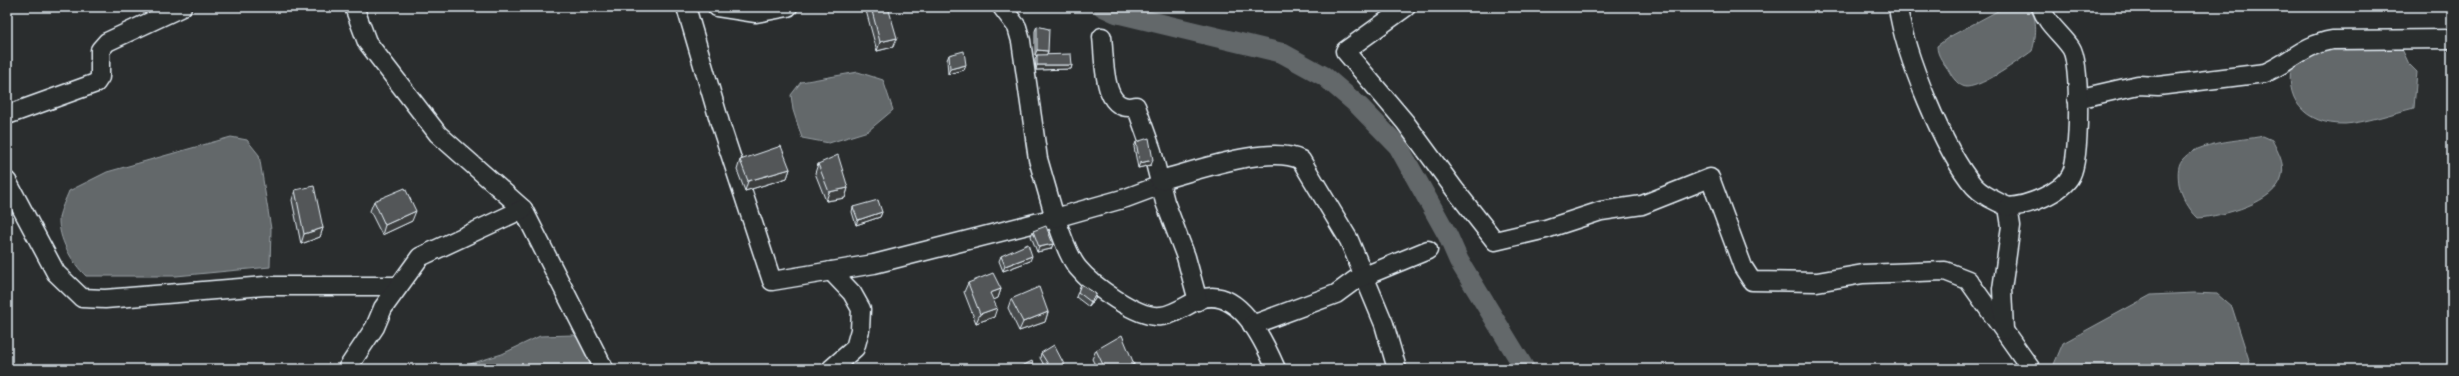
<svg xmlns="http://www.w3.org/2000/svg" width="2459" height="376" viewBox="0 0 2459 376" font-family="'Shantell Sans',sans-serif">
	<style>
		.water { fill: #63686b; stroke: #989fa3 }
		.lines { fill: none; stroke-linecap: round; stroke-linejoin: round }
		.canal { stroke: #63686b; stroke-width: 20 }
		.minor-casing { stroke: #e8f1f8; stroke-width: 21 }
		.minor { stroke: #2a2d2e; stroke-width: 18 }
		.wall { fill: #474b4d; stroke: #e8f1f8 }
		.shaded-wall { fill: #3a3d3e; stroke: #e8f1f8 }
		.building { fill: #535759; stroke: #e8f1f8 }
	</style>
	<rect width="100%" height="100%" fill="#2a2d2e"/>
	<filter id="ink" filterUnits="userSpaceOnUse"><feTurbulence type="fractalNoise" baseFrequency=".025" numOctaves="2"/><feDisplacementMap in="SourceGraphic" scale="8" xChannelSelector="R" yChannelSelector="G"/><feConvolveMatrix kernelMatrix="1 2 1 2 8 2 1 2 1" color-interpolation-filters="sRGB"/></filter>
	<g filter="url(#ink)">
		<g class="water">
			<path d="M2005 7H2028C2039 18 2036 38 2032 51 2018 61 1984 86 1967 87 1959 87 1952 77 1949 71 1944 63 1937 56 1937 46L1949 37Z"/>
			<path d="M2361 42 2400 45 2409 64 2417 72 2414 108C2394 113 2364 123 2345 124 2304 125 2282 98 2293 59Z"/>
			<path d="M858 72 883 80 893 110 868 131 829 143 802 138 793 110 791 95 801 82Z"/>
			<path d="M2263 136 2272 140C2277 150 2285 163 2282 175 2277 203 2222 216 2198 218 2189 210 2181 195 2179 184 2178 177 2177 166 2182 160 2197 141 2241 141 2263 136Z"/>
			<path d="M231 137 247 140 259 155 271 229 270 267 176 276H86C72 263 58 238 59 218 60 210 66 199 69 191L107 172Z"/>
			<path d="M2194 293 2217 294 2232 307 2250 363 2241 369H2052L2063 343 2151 295Z"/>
			<path d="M574 335 595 357 600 369H454L502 354 540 336Z"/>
		</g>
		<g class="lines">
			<path class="canal" d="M1103 7 1116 13 1282 53 1324 76 1359 106 1398 146 1448 236 1459 261 1525 369"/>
			<defs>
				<g id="minor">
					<path d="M354 7 367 42 438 134 523 209 604 369"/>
					<path d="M686 7 720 123 772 281 874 264 1055 218C1062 234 1067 255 1078 268 1092 285 1138 319 1161 316 1174 315 1188 304 1200 299 1239 286 1264 341 1276 369"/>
					<path d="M717 7 756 13 788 7"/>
					<path d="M1002 7 1017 27 1021 41 1038 159 1055 218 1126 198 1161 185"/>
					<path d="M1406 7 1345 51 1405 122 1455 190 1495 241 1546 229 1601 211 1642 205 1710 178 1743 267 1752 281 1817 282 1863 274 1945 271 1968 280 2031 369"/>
					<path d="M1898 7C1904 53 1944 151 1974 186 1983 196 1996 201 2008 207L2011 226 2002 289 2004 330"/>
					<path d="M1102 37C1105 59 1101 115 1136 106L1152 151 1165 202 1186 257 1198 301"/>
					<path d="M2077 99 2138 85 2158 86 2265 73C2291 62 2303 45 2332 40L2452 39"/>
					<path d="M7 115 96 83 100 77V50L107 42 182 7"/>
					<path d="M1160 180C1196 171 1269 144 1301 160L1349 240 1384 324 1397 369"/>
					<path d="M7 181 56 273 82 298 105 299 265 286H398"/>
					<path d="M2008 207C2027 206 2062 193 2071 175 2080 158 2081 63 2071 48 2061 33 2047 25 2041 7"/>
					<path d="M831 271 852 293 861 309 860 330 855 348 831 369"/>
					<path d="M1252 325 1336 294 1355 280 1428 250"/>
					<path d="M347 369 375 327 383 308 420 257 523 209"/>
				</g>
			</defs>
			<use href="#minor" class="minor-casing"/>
			<use href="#minor" class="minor"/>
		</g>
		<g class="wall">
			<path d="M865 7H888L893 47 877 51Z"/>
			<path d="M1037 26 1048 51 1047 55 1072 65 1071 69 1036 70 1035 60 1037 55H1035V31Z"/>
			<path d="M949 55 966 65 964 70 948 74 947 60Z"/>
			<path d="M1136 142 1151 165 1138 168 1134 147Z"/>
			<path d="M740 160 790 169 787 178 745 191 737 170Z"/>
			<path d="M818 164 848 188 845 198 826 201 815 173Z"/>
			<path d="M295 190 323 228 320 237 301 244 292 200Z"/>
			<path d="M374 201 412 221 382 235 370 211Z"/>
			<path d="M853 207 882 212 880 217 856 225 852 212Z"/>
			<path d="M1033 231 1053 244 1051 249 1037 252 1031 236Z"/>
			<path d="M1001 256 1030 261 1003 271 999 261Z"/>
			<path d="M968 283 1001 289 998 298 993 300 994 317 976 323 964 292Z"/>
			<path d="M1081 284 1096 294 1095 299 1089 307 1076 297Z"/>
			<path d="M1011 299 1048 312 1045 322 1019 331 1008 308Z"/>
			<path d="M1096 350 1134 364 1132 369H1097L1092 359Z"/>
			<path d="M1041 353 1065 366 1064 369H1046L1040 358Z"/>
		</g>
		<g class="shaded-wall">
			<path d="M897 38 893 47 877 51 880 42Z"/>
			<path d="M1037 50 1048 51 1046 56 1035 55Z"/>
			<path d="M966 65 964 70 948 74 950 69Z"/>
			<path d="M1037 65H1072L1071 69 1036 70Z"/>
			<path d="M1153 160 1151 165 1138 168 1140 163Z"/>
			<path d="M790 169 787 178 745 191 748 181Z"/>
			<path d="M848 188 845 198 826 201 829 192Z"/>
			<path d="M416 211 412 221 382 235 385 225Z"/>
			<path d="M882 212 880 217 856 225 858 220Z"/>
			<path d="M323 228 320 237 301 244 304 234Z"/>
			<path d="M1053 244 1051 249 1037 252 1039 247Z"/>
			<path d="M1032 256 1030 261 1003 271 1005 266Z"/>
			<path d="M1001 289 998 298 987 303 990 293Z"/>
			<path d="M1096 294 1095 299 1089 307 1091 302Z"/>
			<path d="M997 308 994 317 976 323 980 314Z"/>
			<path d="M1048 312 1045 322 1019 331 1023 322Z"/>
			<path d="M1134 364 1132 369H1124Z"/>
		</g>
		<g class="building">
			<path d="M871 7H888L897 38 880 42Z"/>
			<path d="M1037 26 1049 29 1048 51 1037 50Z"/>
			<path d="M964 51 966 65 950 69 949 55Z"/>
			<path d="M1071 54 1072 65H1037V55Z"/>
			<path d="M1149 138 1153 160 1140 163 1136 142Z"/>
			<path d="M781 146 790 169 748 181 740 160Z"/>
			<path d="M838 155 848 188 829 192 818 164Z"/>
			<path d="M314 186 323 228 304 234 295 190Z"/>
			<path d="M405 188 416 211 385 225 374 201Z"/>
			<path d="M878 200 882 212 858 220 853 207Z"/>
			<path d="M1046 226 1053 244 1039 247 1033 231Z"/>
			<path d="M1028 244 1032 256 1005 266 1001 256Z"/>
			<path d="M993 273 1001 289 990 293 997 308 980 314 968 283Z"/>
			<path d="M1081 284 1096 294 1091 302 1078 292Z"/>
			<path d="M1039 287 1048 312 1023 322 1011 299Z"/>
			<path d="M1122 335 1134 364 1124 369H1105L1096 350Z"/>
			<path d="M1054 345 1065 366 1059 369H1051L1041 353Z"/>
			<path d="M1032 361 1035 369H1018V368Z"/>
		</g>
	</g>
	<rect width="2459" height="376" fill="none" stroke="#2a2d2e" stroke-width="24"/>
	<rect x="12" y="12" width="2435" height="352" fill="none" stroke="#e8f1f8" stroke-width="1.5" filter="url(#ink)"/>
</svg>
